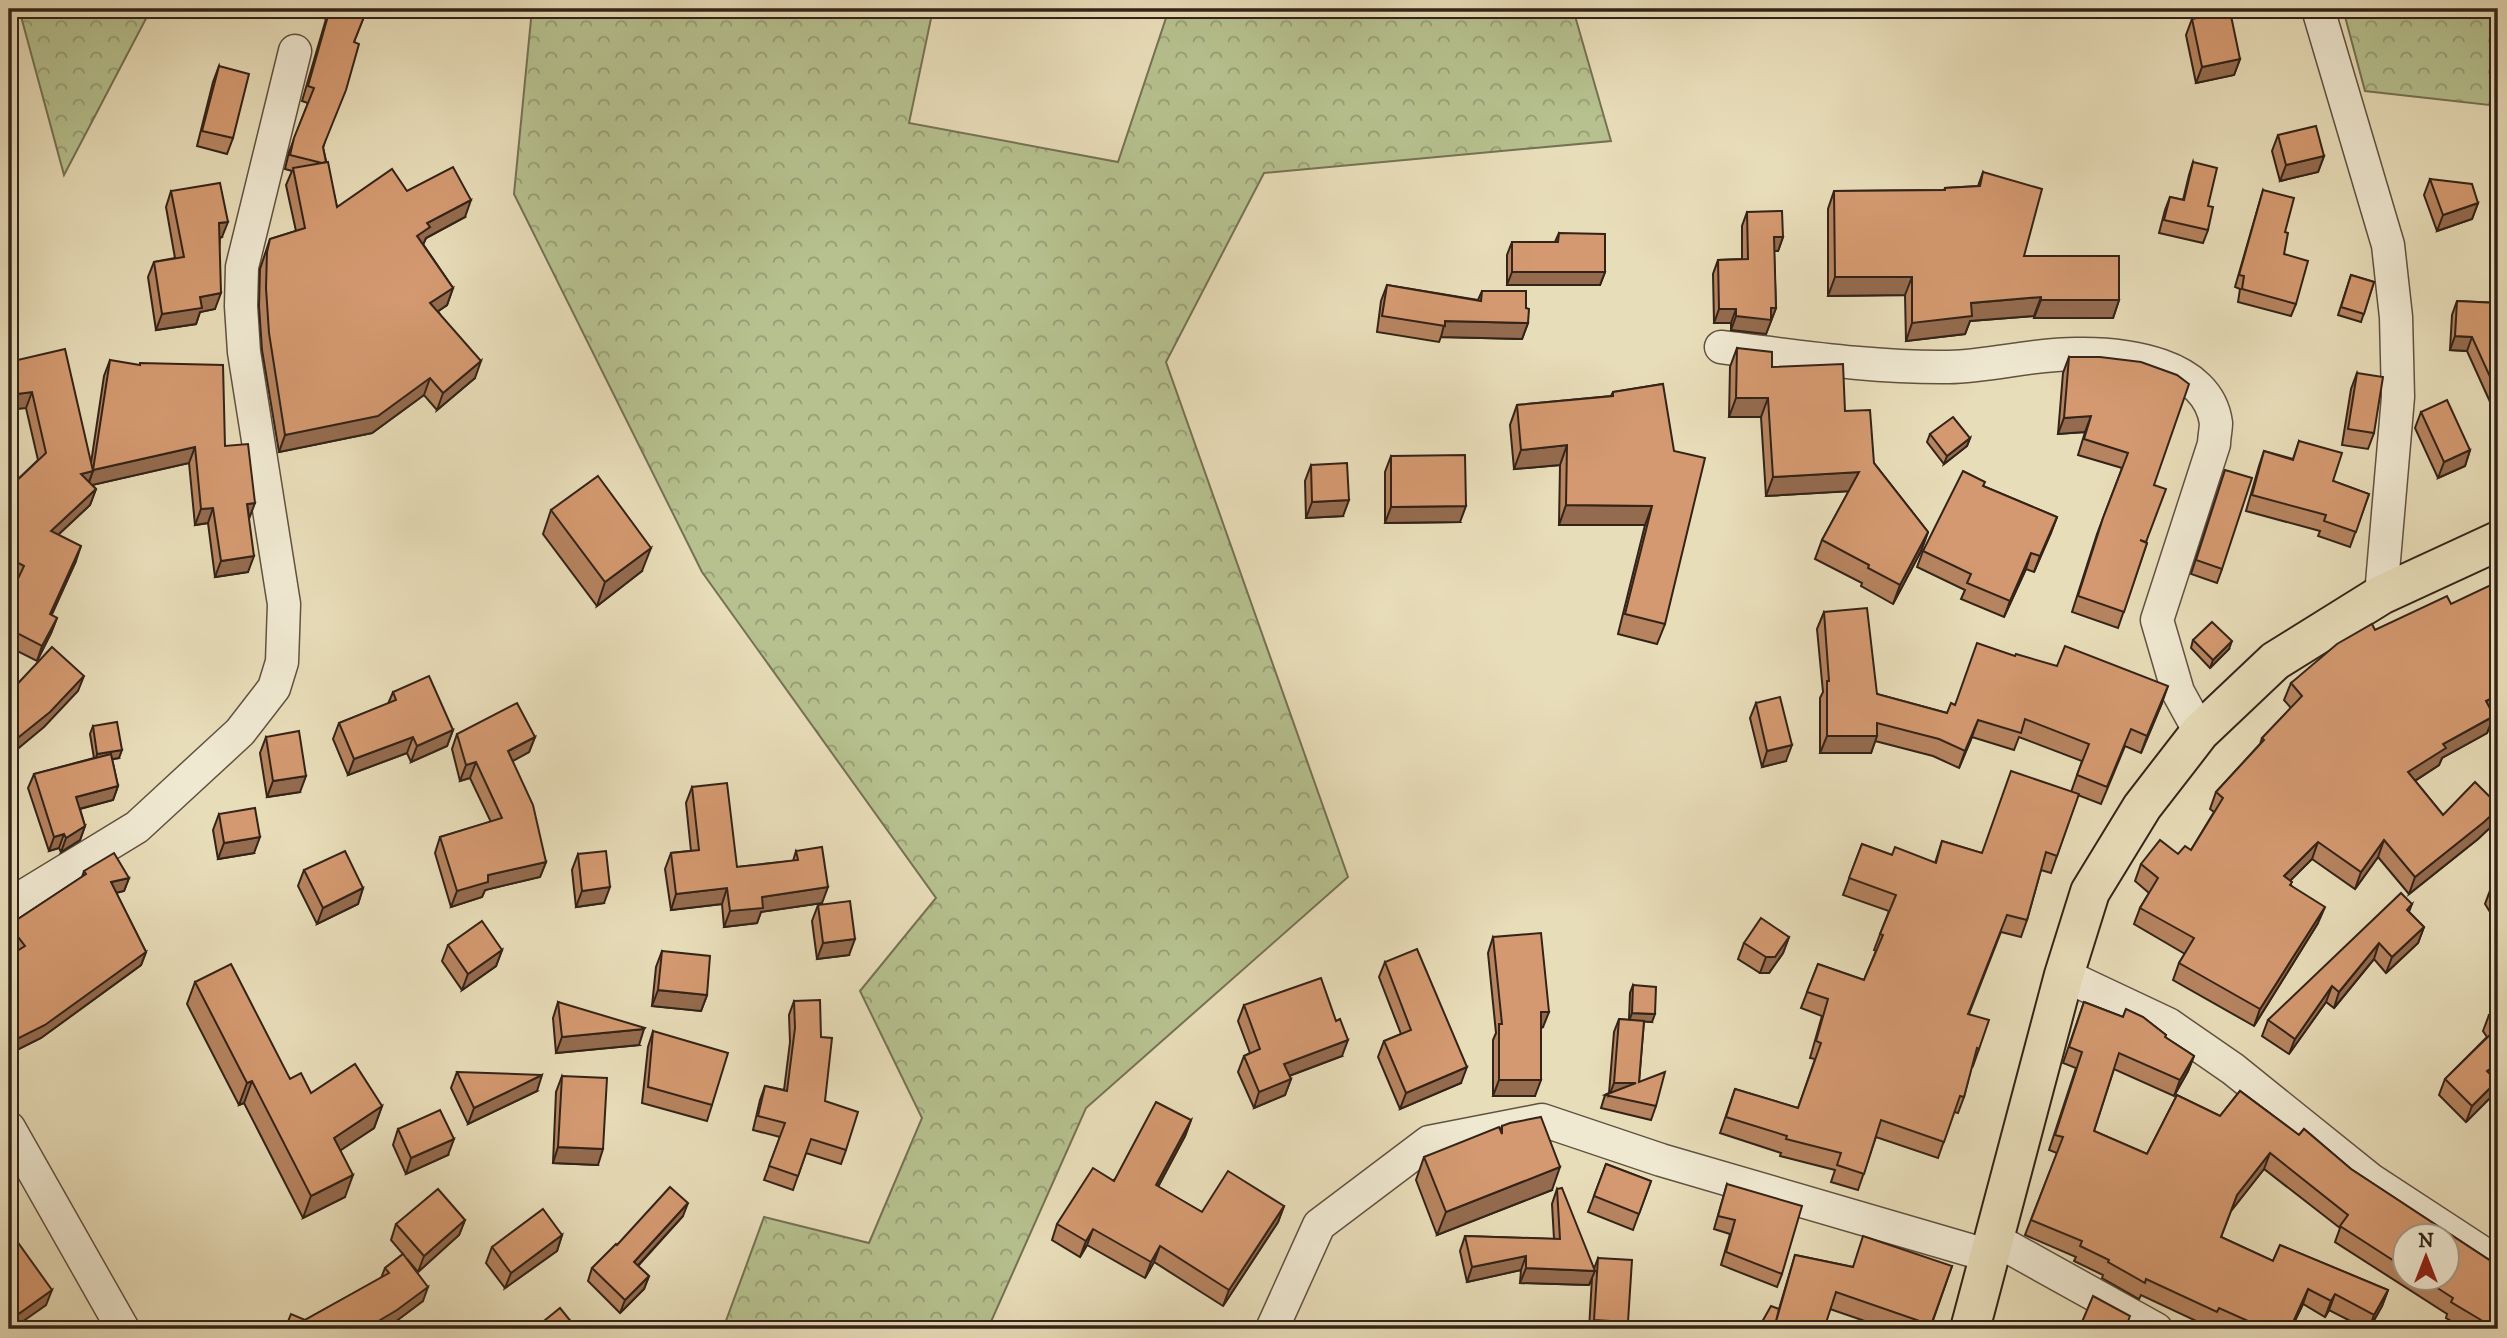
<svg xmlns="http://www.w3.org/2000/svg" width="2507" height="1338" viewBox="0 0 2507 1338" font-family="'IM FELL DW Pica',serif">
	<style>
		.forest { fill: url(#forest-crowns); stroke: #757254; stroke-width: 2 }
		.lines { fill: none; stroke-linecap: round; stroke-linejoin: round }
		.minor-casing { stroke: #615240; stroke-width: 35 }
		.highway-casing { stroke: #342318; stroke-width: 42 }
		.minor { stroke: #f0e9d2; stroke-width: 32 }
		.highway { stroke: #e8ddb9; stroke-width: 38 }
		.wall { fill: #b68460; stroke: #342318; stroke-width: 2; fill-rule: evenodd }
		.shaded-wall { fill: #946b4e; stroke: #342318; stroke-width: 2 }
		.building { fill: #d49970; stroke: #342318; stroke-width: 2 }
	</style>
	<defs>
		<pattern id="forest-crowns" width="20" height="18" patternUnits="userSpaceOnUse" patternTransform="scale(1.75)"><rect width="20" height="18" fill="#b6c18f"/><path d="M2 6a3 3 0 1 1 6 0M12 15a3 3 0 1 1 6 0" fill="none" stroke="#959c74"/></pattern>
	</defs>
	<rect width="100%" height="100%" fill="#e8ddb9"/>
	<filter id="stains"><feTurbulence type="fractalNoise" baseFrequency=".00286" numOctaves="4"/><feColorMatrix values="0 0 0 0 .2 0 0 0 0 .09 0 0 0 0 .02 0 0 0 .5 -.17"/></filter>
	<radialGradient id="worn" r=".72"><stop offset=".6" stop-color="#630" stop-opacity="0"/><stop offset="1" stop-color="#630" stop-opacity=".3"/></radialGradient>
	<g class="forest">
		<path d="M19 9H151L64 175Z"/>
		<path d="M532 9H933L909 123 1118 162 1169 9H1573L1611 141 1264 173 1166 362 1348 877 1086 1108 990 1324 984 1329H723L764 1217 869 1243 922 1118 860 991 936 898 702 572 514 194Z"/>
		<path d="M2343 9H2498V106L2365 91Z"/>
	</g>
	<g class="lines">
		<defs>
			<g id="minor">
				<path d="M2318 9 2388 245 2396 317 2398 397 2381 595"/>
				<path d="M1721 347C1796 356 1873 368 1949 367 1991 366 2033 354 2076 354 2124 353 2208 363 2216 423 2216 429 2214 438 2214 444L2157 620 2178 692 2200 732"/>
				<path d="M9 905 137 827 240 732 274 688 282 662 284 604 244 352 241 306 242 267 295 51"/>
				<path d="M2064 975 2168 1024 2233 1069 2371 1180 2498 1263"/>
				<path d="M9 1128 123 1329"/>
				<path d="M1994 1239 2156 1329"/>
				<path d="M1272 1329 1319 1225 1429 1142 1542 1120 1661 1160 1990 1256"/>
			</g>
			<path id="highway" d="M1970 1329 2064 975 2090 892 2142 807 2200 732 2275 661 2381 595 2498 541"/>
		</defs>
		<use href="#minor" class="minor-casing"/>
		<use href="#highway" class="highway-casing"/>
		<use href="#minor" class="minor"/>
		<use href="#highway" class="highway"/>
	</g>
	<g class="wall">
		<path d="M325 9H367L354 42 323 148 337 207 407 191 465 217 426 238 423 244 453 288 447 305 438 311 475 378 437 410 424 395 372 433 279 452 262 350 259 306 260 269 270 239 296 231 286 185 292 171 285 169 289 152 308 103 302 101 326 19 322 17Z"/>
		<path d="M2192 19 2240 59 2234 75 2196 83 2186 35Z"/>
		<path d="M219 66 233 138 227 154 197 146 213 82Z"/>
		<path d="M2278 135 2324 156 2318 172 2280 181 2272 151Z"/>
		<path d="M2193 162 2208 230 2203 243 2159 233 2165 210 2170 197 2183 200 2189 175Z"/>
		<path d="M1983 172 2024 256 2119 300 2113 318H2034V316L1970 321 1965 334 1906 341 1905 295 1828 296V209L1834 191 1944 190 1945 188 1978 186Z"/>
		<path d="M2430 179 2478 203 2472 219 2437 231 2424 195Z"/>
		<path d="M2263 190 2285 232 2284 254 2296 304 2291 316 2238 302 2240 289 2235 287Z"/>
		<path d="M171 191 222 237 220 238 215 309 200 312 196 324 156 330 148 277 154 262 175 258 166 207Z"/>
		<path d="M1747 212 1783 237 1778 251H1774L1776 308 1766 334 1731 330V323H1714L1713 274 1718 260 1742 259V226Z"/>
		<path d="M1559 233 1605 272 1600 285H1507V255L1512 242H1555Z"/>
		<path d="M2351 275 2374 282 2361 322 2338 315Z"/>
		<path d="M1387 285 1478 300 1482 291 1526 308 1528 323 1522 339 1441 337 1439 342 1377 332 1381 301Z"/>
		<path d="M2457 301 2498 303V400L2491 404 2467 351 2450 350 2452 315Z"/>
		<path d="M1737 348 1772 367 1845 411 1874 463 1928 532 1921 551 1893 604 1861 586 1862 583 1815 559 1822 540 1849 491 1766 496 1761 417H1729L1730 367Z"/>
		<path d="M2069 357 2154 485 2146 542 2147 543 2118 628 2072 612 2097 534 2122 468 2078 455 2085 432 2058 434 2063 373Z"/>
		<path d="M110 360 225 446 249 519 248 572 215 577 208 523 195 525 189 463 92 485 96 489 90 505 58 535 76 561 51 615 57 618 51 633 37 661 9 647V606L17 581 9 577V488L38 460 26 408 9 362 91 463 104 376Z"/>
		<path d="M2357 373 2374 433 2368 449 2342 445 2351 389Z"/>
		<path d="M1663 384 1665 624 1657 644 1618 634 1645 525H1559L1560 465 1514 469 1510 425 1517 405 1611 396 1613 392Z"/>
		<path d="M2421 412 2470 450 2465 466 2438 478 2415 428Z"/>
		<path d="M1930 434 1970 438 1967 446 1944 464 1927 442Z"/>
		<path d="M2299 441 2333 481 2369 494 2350 547 2318 536 2320 531 2246 511 2259 466 2264 451 2293 459Z"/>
		<path d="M1391 456 1460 522 1385 523V472Z"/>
		<path d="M1311 465 1343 516 1306 518 1305 481Z"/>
		<path d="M2225 470 2222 569 2217 583 2191 574Z"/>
		<path d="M1983 486 2057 517 2034 572 2026 569 2004 617 1961 599 1965 590 1917 567 1923 551Z"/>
		<path d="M551 510 642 571 597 606 543 534Z"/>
		<path d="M2498 589V709L2492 712 2494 716 2487 733 2442 758 2439 765 2415 781 2443 815 2494 824 2478 839 2409 894 2378 857 2355 889 2312 859 2290 880 2291 885 2318 923 2254 1026 2173 980 2179 963 2185 954 2134 924 2140 908 2149 893 2135 881 2141 864 2191 850 2214 812 2210 809 2216 792 2260 744 2262 738 2291 708 2284 700 2291 683 2375 630Z"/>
		<path d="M1824 612 1877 694 1947 713 1955 705 2015 656 2162 703 2141 753 2125 746 2101 804 2078 795 2051 873 2041 870 2027 920 2021 937 2001 932 1969 1014 1979 1049 1973 1066 1972 1065 1964 1097 1958 1113 1954 1112 1938 1158 1876 1137 1858 1190 1831 1182 1835 1170 1780 1156 1781 1153 1720 1133 1735 1089 1798 1108 1815 1059 1810 1058 1822 1016 1801 1008 1818 964 1864 980 1876 951 1874 950 1889 911 1843 895 1862 844 1892 855 1935 863 1942 841 1981 853 2071 792 2082 761 2019 737 2014 750 1972 737 1959 768 1933 756 1875 741 1871 753H1820V698L1823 692 1817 629Z"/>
		<path d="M2193 640 2229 649 2210 668 2191 648Z"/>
		<path d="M393 692 453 730 447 746 411 762 407 753 348 775 333 739 339 723 388 704Z"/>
		<path d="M1756 703 1786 761 1762 767 1750 718Z"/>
		<path d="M93 726 119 758 112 759 118 786 113 800 80 809 85 826 80 840 61 852 59 848 49 851 28 788 34 774 94 758 90 734Z"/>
		<path d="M457 734 535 737 529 752 512 761 546 862 540 877 485 890 482 897 451 907 435 853 440 837 491 822 470 778 460 781 452 749Z"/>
		<path d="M266 737 300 792 267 797 260 753Z"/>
		<path d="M692 787 737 867 793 861 796 851 822 903 761 912 757 923 724 927 722 904 671 910 665 869 671 853 691 851 686 803Z"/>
		<path d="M219 814 254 853 218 859 213 830Z"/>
		<path d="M578 854 604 903 576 907 572 870Z"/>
		<path d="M304 870 363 888 358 904 317 924 298 886Z"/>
		<path d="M84 871 129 878 124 891 116 893 146 952 141 965 41 1038 9 1054V956L15 952 9 944V925L82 877Z"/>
		<path d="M2498 884V925L2485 904 2491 888Z"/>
		<path d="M2412 904 2409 912 2424 927 2418 943 2386 973 2374 959 2334 1008 2326 1002 2289 1054 2262 1036 2268 1020Z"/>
		<path d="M818 905 849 955 817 959 812 921Z"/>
		<path d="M1493 937 1543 1027 1541 1028 1535 1096H1493V1040L1496 1033 1488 953Z"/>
		<path d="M1789 937 1783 953 1769 973H1760L1738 959 1744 943Z"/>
		<path d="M448 945 502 950 496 966 462 990 442 961Z"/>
		<path d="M662 951 707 995 701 1011 652 1006 656 967Z"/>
		<path d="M1385 962 1461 1083 1400 1109 1378 1057 1384 1041 1401 1034 1379 977Z"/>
		<path d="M195 982 290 1079 311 1093 382 1106 374 1128 340 1150 345 1197 303 1218 244 1103 239 1105 187 1004Z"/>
		<path d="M1633 985 1652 1022 1644 1021 1639 1082 1656 1106 1651 1120 1601 1108 1605 1095 1609 1093 1614 1032 1619 1019 1629 1020 1630 993Z"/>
		<path d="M794 1001 821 1037 825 1101 846 1150 841 1164 806 1153 793 1190 764 1180 780 1137 753 1130 760 1100 765 1086 784 1090 790 1042 789 1015Z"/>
		<path d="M558 1002 639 1045 556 1053 553 1018Z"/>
		<path d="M2084 1002 2123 1017 2126 1009 2143 1017 2166 1035 2165 1037 2194 1056 2188 1071 2174 1096 2114 1069 2094 1131 2147 1154 2177 1095 2220 1116 2240 1091 2299 1135 2304 1129 2351 1169 2494 1263 2498 1264V1329H2465L2446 1318 2447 1314 2335 1242 2340 1228 2264 1169 2231 1211 2221 1237 2273 1261 2280 1245 2388 1290 2382 1306 2369 1329H2366L2329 1310 2325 1317 2303 1304 2291 1329H2226L2213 1324 2211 1328 2141 1295 2139 1299 2102 1278 2103 1275 2074 1261 2076 1257 2025 1235 2057 1153 2049 1150 2076 1068 2063 1063ZM2405 1236H2447V1278H2405Z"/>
		<path d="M1244 1005 1342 1056 1289 1076 1291 1079 1285 1095 1254 1108 1238 1072 1244 1056 1250 1053 1238 1021Z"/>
		<path d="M2498 1009 2494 1078 2497 1081 2491 1097 2466 1122 2439 1095 2445 1079 2487 1037 2483 1031 2489 1015Z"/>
		<path d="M653 1031 712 1105 707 1121 642 1103 648 1047Z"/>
		<path d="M457 1072 537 1091 468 1124 451 1088Z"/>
		<path d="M562 1076 598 1165 553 1163 556 1092Z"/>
		<path d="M1191 1120 1185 1136 1158 1187 1202 1212 1284 1206 1278 1222 1223 1306 1154 1262 1145 1278 1087 1245 1080 1257 1052 1240 1057 1224Z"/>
		<path d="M1502 1126 1552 1190 1437 1235 1416 1180 1424 1157 1500 1130Z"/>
		<path d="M398 1129 448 1155 406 1174 393 1145Z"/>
		<path d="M1606 1164 1651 1181 1633 1230 1588 1212Z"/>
		<path d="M1727 1184 1782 1274 1777 1287 1721 1265 1730 1234 1714 1229Z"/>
		<path d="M1557 1189 1594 1269 1598 1258 1628 1322 1625 1329H1589L1592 1278 1589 1285 1520 1283 1521 1270 1467 1282 1460 1251 1465 1236 1554 1239 1552 1204Z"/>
		<path d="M683 1216 638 1266 649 1276 644 1289 620 1313 588 1281 592 1268 617 1245Z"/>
		<path d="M465 1220 459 1235 418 1272 407 1259 423 1301 391 1325 305 1320 381 1278 385 1268 403 1254 391 1240 396 1224Z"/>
		<path d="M562 1235 557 1251 505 1288 486 1263 492 1247Z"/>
		<path d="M1795 1255 1853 1267 1952 1266 1930 1329H1888L1830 1309H1779Z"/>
	</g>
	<g class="shaded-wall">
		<path d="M2240 59 2234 75 2196 83 2202 67Z"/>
		<path d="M2324 156 2318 172 2280 181 2286 165Z"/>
		<path d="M471 200 465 217 426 238 423 245 417 236 427 223Z"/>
		<path d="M2478 203 2472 219 2437 231 2443 215Z"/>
		<path d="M16 207 11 223 9 224V212Z"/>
		<path d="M228 222 222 237 213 239 219 223Z"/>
		<path d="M1774 237H1783L1778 251H1769Z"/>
		<path d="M1512 272H1605L1600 285H1507Z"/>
		<path d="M1835 277H1912L1905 295 1828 296Z"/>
		<path d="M453 288 447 305 424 321 430 303Z"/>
		<path d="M221 293 215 309 200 312 196 324 156 330 162 314 200 297Z"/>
		<path d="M2041 297 2034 316 1970 321 1965 334 1906 341 1912 323 1971 303Z"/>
		<path d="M2041 300H2119L2113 318H2034Z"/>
		<path d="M1771 308H1776L1766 334 1731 330 1736 316Z"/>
		<path d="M1719 309H1736L1731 323H1714Z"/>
		<path d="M1445 321 1528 323 1522 339 1441 337Z"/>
		<path d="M2455 336 2472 337 2467 351 2450 350Z"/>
		<path d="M481 361 475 378 437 410 443 393Z"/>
		<path d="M430 378 424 395 372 433 279 452 285 435Z"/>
		<path d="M2498 389V400L2491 404 2496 390Z"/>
		<path d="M32 392 26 408 9 410V395Z"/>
		<path d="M1736 398H1768L1761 417H1729Z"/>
		<path d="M2091 416 2085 432 2058 434 2064 418Z"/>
		<path d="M1970 438 1967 446 1944 464 1947 456Z"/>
		<path d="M1567 445 1560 465 1514 469 1521 450Z"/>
		<path d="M195 447 189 463 88 486 93 470Z"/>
		<path d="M2470 450 2465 466 2438 478 2444 462Z"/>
		<path d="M93 471 87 486 81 474Z"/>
		<path d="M1859 472 1852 491 1766 496 1773 477Z"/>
		<path d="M96 489 90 505 45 547 51 531Z"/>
		<path d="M1349 500 1343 516 1306 518 1312 502Z"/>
		<path d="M255 503 249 519 247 504Z"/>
		<path d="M1566 505 1652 506 1645 525H1559Z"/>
		<path d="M1466 506 1460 522 1385 523 1391 507Z"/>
		<path d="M213 508 208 523 195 525 201 509Z"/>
		<path d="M2057 517 2051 533 2034 572 2040 556Z"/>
		<path d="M1928 532 1921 551 1893 604 1900 585Z"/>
		<path d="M81 546 76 561 45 630 50 614Z"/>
		<path d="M651 548 642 571 597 606 605 582Z"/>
		<path d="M2031 553 2026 569 2004 617 2010 601Z"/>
		<path d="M254 556 248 572 215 577 221 561Z"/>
		<path d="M57 618 51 633 37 661 42 646Z"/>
		<path d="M2232 641 2229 649 2210 668 2213 660Z"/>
		<path d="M84 676 78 691 44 727 9 756V745Z"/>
		<path d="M2168 686 2162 703 2141 753 2147 736Z"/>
		<path d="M2498 695V709L2480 718 2486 701Z"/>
		<path d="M2494 716 2487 733 2442 758 2439 765 2402 789 2408 772 2443 744Z"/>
		<path d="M1978 720 1972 737 1959 768 1965 751Z"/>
		<path d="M453 730 447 746 411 762 417 746Z"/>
		<path d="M1827 736H1877L1871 753H1820Z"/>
		<path d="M413 737 407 753 348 775 354 759Z"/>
		<path d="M535 737 529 752 502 767 508 751Z"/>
		<path d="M1792 745 1786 761 1762 767 1767 751Z"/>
		<path d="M122 750 119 758 95 762 97 754Z"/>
		<path d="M476 762 470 778 460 781 466 765Z"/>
		<path d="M306 776 300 792 267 797 273 781Z"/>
		<path d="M118 786 113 800 71 811 76 797Z"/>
		<path d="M2498 809 2494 824 2478 839 2409 894 2415 877Z"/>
		<path d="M85 826 80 840 61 852 66 838Z"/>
		<path d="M64 834 59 848 49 851 54 837Z"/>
		<path d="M260 837 254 853 218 859 224 843Z"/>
		<path d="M2384 840 2378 857 2355 889 2361 872Z"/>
		<path d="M2318 842 2312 859 2278 893 2284 876Z"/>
		<path d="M546 862 540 877 485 890 482 897 451 907 457 891 488 875Z"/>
		<path d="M129 878 124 891 106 895 111 882Z"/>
		<path d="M610 887 604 903 576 907 582 891Z"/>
		<path d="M828 887 822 903 761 912 757 923 724 927 730 911 762 897Z"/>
		<path d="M363 888 358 904 317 924 323 908Z"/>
		<path d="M727 888 722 904 671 910 676 894Z"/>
		<path d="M2325 907 2318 923 2254 1026 2260 1009Z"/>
		<path d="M2424 927 2418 943 2386 973 2392 957Z"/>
		<path d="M1789 937 1783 953 1769 973H1760L1766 957Z"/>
		<path d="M855 939 849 955 817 959 823 943Z"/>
		<path d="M2379 943 2374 959 2334 1008 2339 992Z"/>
		<path d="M502 950 496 966 462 990 468 974Z"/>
		<path d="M146 952 141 965 41 1038 9 1054V1043Z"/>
		<path d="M2332 986 2326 1002 2289 1054 2295 1039Z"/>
		<path d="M658 990 707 995 701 1011 652 1006Z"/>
		<path d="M1541 1012H1549L1543 1027 1535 1028Z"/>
		<path d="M1632 1013 1655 1014 1652 1022 1629 1021Z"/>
		<path d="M644 1029 639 1045 556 1053 562 1037Z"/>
		<path d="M1348 1040 1342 1056 1278 1080 1284 1064Z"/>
		<path d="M2194 1056 2188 1071 2174 1096 2180 1080Z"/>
		<path d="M2498 1063V1075L2481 1087 2487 1071Z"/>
		<path d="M1467 1067 1461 1083 1400 1109 1406 1093Z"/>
		<path d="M542 1075 537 1091 468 1124 474 1108Z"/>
		<path d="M1291 1079 1285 1095 1254 1108 1259 1092Z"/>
		<path d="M1499 1080H1541L1535 1096H1493Z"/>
		<path d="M252 1081 244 1103 239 1105 247 1083Z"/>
		<path d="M2497 1081 2491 1097 2466 1122 2472 1106Z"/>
		<path d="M1614 1083H1636L1609 1096Z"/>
		<path d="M382 1106 374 1128 326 1160 334 1138Z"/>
		<path d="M1191 1120 1185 1136 1150 1201 1156 1185Z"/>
		<path d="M454 1139 448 1155 406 1174 411 1158Z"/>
		<path d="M558 1147 603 1149 598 1165 553 1163Z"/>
		<path d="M2270 1153 2264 1169 2231 1211 2237 1195Z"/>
		<path d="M1560 1167 1552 1190 1437 1235 1446 1212Z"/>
		<path d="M353 1175 345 1197 303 1218 311 1196Z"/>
		<path d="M688 1203 683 1216 629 1275 634 1262Z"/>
		<path d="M1284 1206 1278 1222 1223 1306 1229 1290Z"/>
		<path d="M465 1220 459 1235 418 1272 424 1256Z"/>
		<path d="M1093 1229 1087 1245 1080 1257 1086 1241Z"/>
		<path d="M562 1235 557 1251 505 1288 511 1273Z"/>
		<path d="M1160 1246 1154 1262 1145 1278 1151 1262Z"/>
		<path d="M1526 1256 1521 1270 1467 1282 1472 1267Z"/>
		<path d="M1526 1268 1595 1271 1589 1285 1520 1283Z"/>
		<path d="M649 1276 644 1289 620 1313 625 1300Z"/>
		<path d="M428 1287 423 1301 391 1325 384 1329H365Z"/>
		<path d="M2308 1289 2303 1304 2291 1329H2290Z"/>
		<path d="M52 1290 46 1305 12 1329H9L10 1320Z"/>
		<path d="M2388 1290 2382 1306 2369 1329 2374 1315Z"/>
		<path d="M2335 1294 2329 1310 2325 1317 2331 1301Z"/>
		<path d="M1594 1320 1628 1322 1625 1329H1591Z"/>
	</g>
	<g class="building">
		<path d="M330 9H367L354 42 359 44 346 90 323 147 326 162 322 163 290 155 294 138 314 88 308 86Z"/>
		<path d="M2230 11 2240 59 2202 67 2192 19Z"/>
		<path d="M219 66 249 74 233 138 202 131Z"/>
		<path d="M2316 126 2324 156 2286 165 2278 135Z"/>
		<path d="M328 162 337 207 392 169 407 191 453 167 471 200 427 223 430 227 417 236 453 288 430 303 481 361 443 393 430 378 378 416 285 435 269 333 266 288 267 252 270 239 305 228 293 168Z"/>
		<path d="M2193 162 2217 168 2208 206 2213 207 2208 230 2164 220 2170 197 2184 200Z"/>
		<path d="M1983 172 2042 189 2024 256H2119V300H2041V297L1971 303 1972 316 1912 323V277H1835L1834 191 1945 190V188L1980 186Z"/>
		<path d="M2430 179 2472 184 2478 203 2443 215Z"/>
		<path d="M220 183 228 222 219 223 221 293 200 297 202 308 162 314 154 262 184 257 171 191Z"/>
		<path d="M2263 190 2294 198 2285 232 2288 233 2284 254 2308 261 2296 304 2242 289 2244 276 2239 275Z"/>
		<path d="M9 194 16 207 9 212Z"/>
		<path d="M1782 211 1783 237H1774L1776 308H1771V320L1736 316V309H1719L1718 260 1748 259 1747 212Z"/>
		<path d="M1559 233 1605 234V272H1512V242H1558Z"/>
		<path d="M2351 275 2374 282 2364 314 2341 307Z"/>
		<path d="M1387 285 1481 301 1482 291H1526V308L1529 309 1528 323 1445 321V326L1382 316Z"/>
		<path d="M2457 301 2498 303V389L2496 390 2472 337 2455 336Z"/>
		<path d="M1737 348 1772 352V367L1843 364 1845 411 1870 410 1874 463 1928 532 1900 585 1868 568 1869 565 1822 540 1859 472 1773 477 1768 398H1736Z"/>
		<path d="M65 349 93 471 81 474 96 489 51 531 81 546 50 614 57 618 42 646 9 629V606L18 587 15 585 24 566 9 558V488L46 453 32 392 9 395V362Z"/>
		<path d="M2069 357H2100L2141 362 2177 375 2189 384 2154 485 2166 489 2146 542 2140 540 2147 543 2124 612 2078 596 2103 518 2128 453 2084 439 2091 416 2064 418Z"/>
		<path d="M110 360 140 365V363L223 365 225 446 248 444 255 503 247 504 254 556 221 561 213 508 201 509 195 447 93 470Z"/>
		<path d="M2357 373 2383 377 2374 433 2348 429Z"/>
		<path d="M1663 384 1674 451 1705 458 1665 624 1625 614 1652 506 1566 505 1567 445 1521 450 1517 405 1613 396V392Z"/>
		<path d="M2447 400 2470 450 2444 462 2421 412Z"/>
		<path d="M1953 417 1970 438 1947 456 1930 434Z"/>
		<path d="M2299 441 2342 453 2333 481 2369 494 2356 532 2324 521 2326 515 2252 495 2264 451 2293 460Z"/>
		<path d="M1465 455 1466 506 1391 507V456Z"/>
		<path d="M1347 463 1349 500 1312 502 1311 465Z"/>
		<path d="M2225 470 2252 478 2222 569 2196 560Z"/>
		<path d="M1963 471 1985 482 1983 486 2057 517 2040 556 2031 553 2010 601 1967 583 1971 574 1923 551Z"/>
		<path d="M598 476 651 548 605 582 551 510Z"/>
		<path d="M2495 583 2498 589V695L2486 701 2494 716 2443 744 2446 748 2408 772 2443 815 2475 782 2498 805V809L2484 822 2415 877 2384 840 2361 872 2318 842 2284 876 2292 882 2290 885 2325 907 2260 1009 2179 963 2194 938 2140 908 2158 878 2141 864 2160 840 2178 854 2185 846 2191 850 2223 798 2216 792 2264 740 2262 738 2302 696 2291 683 2337 644 2372 624 2375 630 2447 596 2451 604Z"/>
		<path d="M1867 608 1877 694 1947 713 1951 703 1955 705 1977 643 2015 656 2016 654 2057 666 2065 646 2168 686 2147 736 2131 729 2107 787 2077 775 2089 744 2025 719 2021 733 1978 720 1965 751 1939 739 1877 723V736H1827V681H1829L1824 612Z"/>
		<path d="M2212 622 2232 641 2213 660 2193 640Z"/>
		<path d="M52 647 84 676 50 712 9 745V693Z"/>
		<path d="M429 676 453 730 417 746 413 737 354 759 339 723 396 700 393 692Z"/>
		<path d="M1780 697 1792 745 1767 751 1756 703Z"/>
		<path d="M517 703 535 737 508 751 533 805 546 862 488 875V882L457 891 440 837 502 818 476 762 466 765 457 734Z"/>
		<path d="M117 722 122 750 97 754 93 726Z"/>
		<path d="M299 731 306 776 273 781 266 737Z"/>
		<path d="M111 754 118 786 76 797 85 826 66 838 64 834 54 837 34 774Z"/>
		<path d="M2011 771 2079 794 2057 856 2046 852 2027 920 2007 915 1968 1014 1989 1020 1979 1049 1977 1048 1964 1097 1960 1096 1944 1142 1881 1120 1864 1174 1837 1165 1841 1153 1786 1139 1787 1136 1726 1117 1735 1089 1798 1108 1821 1043 1816 1041 1828 999 1807 992 1818 964 1864 980 1883 935 1880 934 1896 895 1849 878 1862 844 1892 855 1895 847 1936 863 1942 841 1982 853Z"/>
		<path d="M727 783 737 867 798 860 796 851 822 847 828 887 762 897 763 908 730 911 727 888 676 894 671 853 699 850 692 787Z"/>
		<path d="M255 808 260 837 224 843 219 814Z"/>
		<path d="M345 851 363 888 323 908 304 870Z"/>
		<path d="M606 851 610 887 582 891 578 854Z"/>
		<path d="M114 853 129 878 111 882 146 952 45 1025 9 1043V1012L17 1008 9 996V956L25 946 9 925 86 874 84 871Z"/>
		<path d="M2498 884V900L2491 888Z"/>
		<path d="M2401 893 2412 904 2407 910 2424 927 2392 957 2379 943 2339 992 2332 986 2295 1039 2268 1020Z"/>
		<path d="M850 901 855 939 823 943 818 905Z"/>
		<path d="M1761 918 1789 937 1775 957H1766L1744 943Z"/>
		<path d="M482 921 502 950 468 974 448 945Z"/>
		<path d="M1541 933 1549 1012H1541V1080H1499V1024H1502L1493 937Z"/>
		<path d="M1417 949 1467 1067 1406 1093 1384 1041 1411 1030 1385 962Z"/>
		<path d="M662 951 710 956 707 995 658 990Z"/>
		<path d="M231 964 290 1079 301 1073 311 1093 355 1064 382 1106 334 1138 353 1175 311 1196 252 1081 247 1083 195 982Z"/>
		<path d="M1321 978 1336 1021 1340 1019 1348 1040 1284 1064 1291 1079 1259 1092 1244 1056 1260 1049 1244 1005Z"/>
		<path d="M1633 985 1656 987 1655 1014 1632 1013Z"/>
		<path d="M820 1000 821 1037 832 1038 825 1101 858 1112 846 1150 811 1139 798 1176 769 1166 785 1123 758 1116 765 1086 787 1091 795 1028 794 1001Z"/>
		<path d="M558 1002 645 1028 644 1029 562 1037Z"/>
		<path d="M2084 1002 2123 1017 2126 1009 2143 1017 2166 1035 2165 1037 2194 1056 2180 1080 2119 1053 2094 1131 2147 1154 2177 1095 2220 1116 2240 1091 2299 1135 2304 1129 2351 1169 2494 1263 2498 1264V1329H2475L2481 1320 2451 1302 2453 1298 2422 1278H2447V1236H2405V1268L2340 1226 2348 1215 2270 1153 2237 1195 2221 1237 2273 1261 2280 1245 2388 1290 2374 1315 2335 1294 2331 1301 2308 1289 2290 1329H2266L2219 1308 2217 1312 2146 1279 2145 1283 2108 1262 2109 1260 2080 1246 2082 1241 2031 1220 2063 1137 2055 1135 2082 1052 2069 1047Z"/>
		<path d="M2498 1009V1063L2487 1071 2497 1081 2472 1106 2445 1079 2498 1027 2489 1015Z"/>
		<path d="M1619 1019 1644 1021 1639 1082 1665 1072 1656 1106 1605 1095 1636 1083H1614Z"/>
		<path d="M653 1031 728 1053 712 1105 648 1087Z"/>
		<path d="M457 1072 542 1075 474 1108Z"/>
		<path d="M562 1076 607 1078 603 1149 558 1147Z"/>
		<path d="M1156 1102 1191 1120 1156 1185 1202 1212 1228 1171 1284 1206 1229 1290 1160 1246 1151 1262 1093 1229 1086 1241 1057 1224 1093 1168 1114 1181Z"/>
		<path d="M440 1110 454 1139 411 1158 398 1129Z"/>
		<path d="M1541 1117 1560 1167 1446 1212 1424 1157 1499 1127 1502 1134V1126L1510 1123Z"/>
		<path d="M1606 1164 1651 1181 1639 1214 1594 1196Z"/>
		<path d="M1727 1184 1802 1206 1782 1274 1726 1252 1735 1220 1718 1216Z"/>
		<path d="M670 1187 688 1203 634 1262 649 1276 625 1300 592 1268 616 1244 617 1245Z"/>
		<path d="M1562 1188 1595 1271 1526 1268V1256L1472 1267 1465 1236 1560 1239 1557 1189Z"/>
		<path d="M438 1189 465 1220 424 1256 396 1224Z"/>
		<path d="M543 1209 562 1235 511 1273 492 1247Z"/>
		<path d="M9 1230 52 1290 10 1320 9 1319Z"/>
		<path d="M1863 1236 1952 1266 1931 1325 1836 1292 1824 1329H1758L1771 1306 1779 1309 1775 1325 1795 1255 1853 1267Z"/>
		<path d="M403 1254 428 1287 397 1310 365 1329H285L291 1314 305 1320 389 1273 385 1268Z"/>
		<path d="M1598 1258 1632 1260 1628 1322 1594 1320Z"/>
		<path d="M2093 1296 2130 1316 2125 1329H2079Z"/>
		<path d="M560 1308 577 1329H534Z"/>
		<path d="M1023 1321 1035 1329H1017Z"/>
		<path d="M480 1322 483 1329H463Z"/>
	</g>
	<rect width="2507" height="1338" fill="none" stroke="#e8ddb9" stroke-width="35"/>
	<rect x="10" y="10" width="2486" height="1317" fill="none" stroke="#342318" stroke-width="3.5"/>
	<rect x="18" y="18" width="2472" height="1303" fill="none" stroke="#342318" stroke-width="2"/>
	<g transform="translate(2426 1257)"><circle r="33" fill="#f0e9d2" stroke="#a59a88" stroke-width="2"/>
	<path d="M0-5L12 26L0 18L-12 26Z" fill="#8f2418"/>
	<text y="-10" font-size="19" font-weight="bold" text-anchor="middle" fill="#342318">N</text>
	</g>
	<rect width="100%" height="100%" filter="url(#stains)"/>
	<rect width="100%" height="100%" fill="url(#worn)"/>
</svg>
